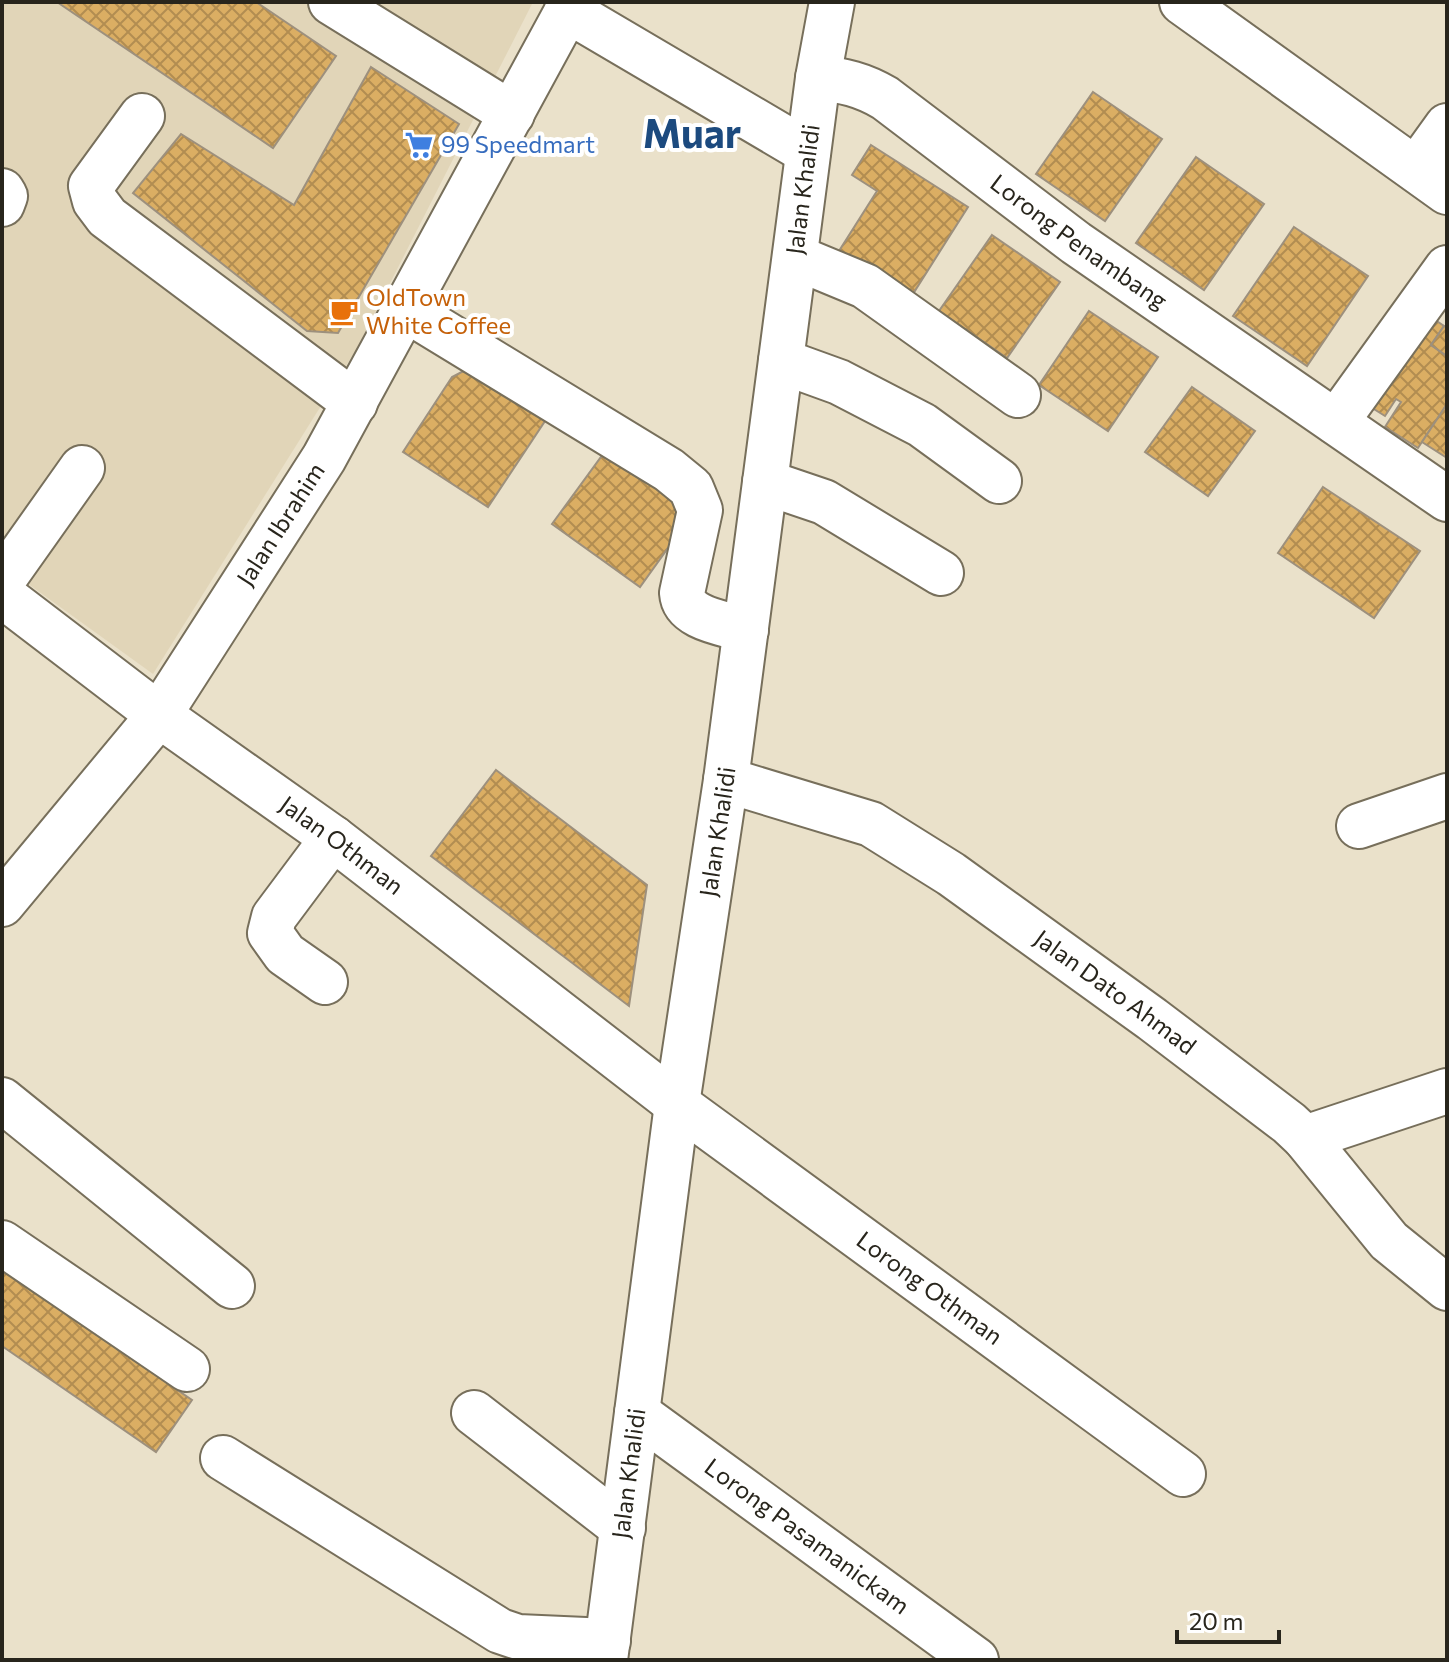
<svg xmlns="http://www.w3.org/2000/svg" width="1449" height="1662" viewBox="0 0 1449 1662" font-family="Commissioner,sans-serif">
	<style>
		.built { fill: #e1d5b8 }
		.building { fill: url(#building-cross-hatch); stroke: #9d907d; stroke-width: 2 }
		.lines { fill: none; stroke-linecap: round; stroke-linejoin: round }
		.minor-casing { stroke: #776f5b; stroke-width: 48 }
		.major-casing { stroke: #776f5b; stroke-width: 48 }
		.minor { stroke: #fff; stroke-width: 44 }
		.major { stroke: #fff; stroke-width: 44 }
		.labels { text-anchor: middle; stroke-width: 8; stroke-linejoin: round; paint-order: stroke }
		.shop-label { font-size: 24px; fill: #366cbe; stroke: #fff; text-anchor: start }
		.street-label { font-size: 24px; fill: #28251c; stroke: #fff }
		.food-label { font-size: 24px; fill: #c56008; stroke: #fff; text-anchor: start }
		.town-label { font-size: 40px; font-weight: bold; fill: #1c4a7e; stroke: #fff }
	</style>
	<defs>
		<pattern id="building-cross-hatch" width="8" height="8" patternUnits="userSpaceOnUse" patternTransform="scale(2)"><rect width="8" height="8" fill="#dbae63"/><path d="M0 0l8 8M0 8l8-8" fill="none" stroke="#b28d51"/></pattern>
	</defs>
	<rect width="100%" height="100%" fill="#eae1ca"/>
	<path class="built" d="M2 2H533L356 350 153 674 2 565Z"/>
	<g class="building">
		<path d="M57 2H256L336 56 273 148Z"/>
		<path d="M371 67 459 124 338 333 307 331 133 193 181 134 294 205Z"/>
		<path d="M1093 92 1162 139 1105 221 1036 174Z"/>
		<path d="M871 145 968 207 911 297 839 251 877 191 852 175Z"/>
		<path d="M1196 157 1264 204 1204 290 1136 243Z"/>
		<path d="M1294 227 1368 276 1307 366 1233 316Z"/>
		<path d="M992 235 1060 282 1007 358 939 311Z"/>
		<path d="M1089 311 1158 357 1108 431 1039 385Z"/>
		<path d="M1428 315 1444 326 1431 345 1447 356V404L1418 448 1385 427 1401 402 1396 399 1385 416 1369 406Z"/>
		<path d="M1444 326 1447 328V356L1431 345Z"/>
		<path d="M477 364 551 412 488 507 403 452 452 377Z"/>
		<path d="M1192 387 1255 431 1208 496 1145 452Z"/>
		<path d="M1447 404V458L1422 442Z"/>
		<path d="M609 446 696 509 640 587 552 524Z"/>
		<path d="M1323 487 1420 551 1374 618 1278 553Z"/>
		<path d="M496 770 647 885 629 1006 431 856Z"/>
		<path d="M2 1270 192 1400 156 1452 2 1346Z"/>
	</g>
	<g class="lines">
		<defs>
			<g id="minor">
				<path d="M331 2 512 114"/>
				<path d="M1182 2 1447 192"/>
				<path d="M567 10 808 152"/>
				<path id="s1" d="M818 78C843 80 863 85 885 98L1076 243 1447 499"/>
				<path d="M142 116 91 186 95 201 107 217 355 403"/>
				<path d="M1416 169 1447 126"/>
				<path d="M2 191 5 196 2 204"/>
				<path d="M795 257 865 286 1018 395"/>
				<path d="M405 309 669 470 691 488 700 510 682 593C684 619 724 623 746 630"/>
				<path d="M781 361 839 382 922 425 999 481"/>
				<path d="M1336 422 1447 268"/>
				<path d="M765 482 824 502 941 573"/>
				<path d="M2 581 82 468"/>
				<path id="s2" d="M2 595 159 715 333 838 677 1104 1183 1474"/>
				<path id="s3" d="M726 780 871 824 951 874 1152 1019 1289 1123 1305 1138 1389 1241 1447 1288"/>
				<path d="M1359 826 1447 796"/>
				<path id="s4" d="M2 904 159 715 324 458 572 2"/>
				<path d="M325 982 285 954 270 933 274 917 333 838"/>
				<path d="M2 1100 232 1286"/>
				<path d="M1305 1138 1447 1091"/>
				<path d="M2 1243 187 1369"/>
				<path d="M474 1413 623 1528"/>
				<path id="s5" d="M637 1413 976 1660"/>
				<path d="M223 1458 500 1631 518 1637 608 1641"/>
			</g>
			<g id="major">
				<path id="s6" d="M605 1660 677 1104 726 780 818 78 832 2"/>
			</g>
		</defs>
		<use href="#minor" class="minor-casing"/>
		<use href="#major" class="major-casing"/>
		<use href="#minor" class="minor"/>
		<use href="#major" class="major"/>
	</g>
	<defs>
		<symbol id="supermarket-bare" viewBox="-9 -9 18 18"><path d="M-6-5.5h2.5l.6 2H6L4.5 2H-2.5L-4.4-4H-6ZM-1.5 3.2a1.3 1.3 0 1 0 .1 0ZM3 3.2a1.3 1.3 0 1 0 .1 0Z" fill="#3f7fe0" stroke="#fff" stroke-width="2.5" paint-order="stroke"/></symbol>
		<symbol id="cafe-bare" viewBox="-9 -9 18 18"><path d="M-5.5-4.5H6V0H3Q3 3.5 0 3.5H-2.5Q-5.5 3.5-5.5 0ZM3-3.2v2h1.7v-2ZM-6 4.5H4V6H-6Z" fill="#e8710a" stroke="#fff" stroke-width="2.5" paint-order="stroke"/></symbol>
	</defs>
	<g fill-rule="evenodd">
		<use href="#supermarket-bare" x="399" y="125" width="40" height="40"/>
		<use href="#cafe-bare" x="324" y="292" width="40" height="40"/>
	</g>
	<g class="labels">
		<g class="shop-label">
			<text x="441" y="153">99 Speedmart</text>
		</g>
		<g class="street-label">
			<text dy="8" stroke="none"><textPath href="#s6" startOffset="1484">Jalan Khalidi</textPath></text>
			<text dy="8" stroke="none"><textPath href="#s1" startOffset="312">Lorong Penambang</textPath></text>
			<text dy="8" stroke="none"><textPath href="#s4" startOffset="472">Jalan Ibrahim</textPath></text>
			<text dy="8" stroke="none"><textPath href="#s6" startOffset="836">Jalan Khalidi</textPath></text>
			<text dy="8" stroke="none"><textPath href="#s2" startOffset="422">Jalan Othman</textPath></text>
			<text dy="8" stroke="none"><textPath href="#s3" startOffset="448">Jalan Dato Ahmad</textPath></text>
			<text dy="8" stroke="none"><textPath href="#s2" startOffset="1158">Lorong Othman</textPath></text>
			<text dy="8" stroke="none"><textPath href="#s6" startOffset="188">Jalan Khalidi</textPath></text>
			<text dy="8" stroke="none"><textPath href="#s5" startOffset="210">Lorong Pasamanickam</textPath></text>
		</g>
		<g class="food-label">
			<text x="366" y="306">OldTown<tspan x="366" dy="28">White Coffee</tspan></text>
		</g>
		<g class="town-label">
			<text x="692" y="148">Muar</text>
		</g>
	</g>
	<rect width="1449" height="1662" fill="none" stroke="#28251c" stroke-width="8"/>
	<path d="M1177 1630v12h102v-12" fill="none" stroke="#28251c" stroke-width="4"/>
	<text x="1189" y="1630" font-size="24" fill="#28251c" stroke="#ffffff" stroke-width="6" paint-order="stroke">20 m</text>
</svg>
